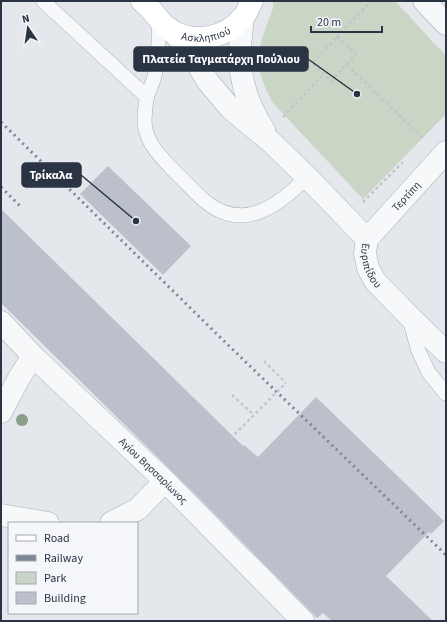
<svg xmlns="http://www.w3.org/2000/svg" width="447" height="622" viewBox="0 0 447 622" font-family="'Source Sans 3',sans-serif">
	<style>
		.green { fill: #c9d6c5 }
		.building { fill: #bbc0ca }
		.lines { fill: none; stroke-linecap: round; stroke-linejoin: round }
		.service-casing { stroke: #a9aeb7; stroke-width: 15 }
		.minor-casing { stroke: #a9aeb7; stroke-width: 23 }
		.tertiary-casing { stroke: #a9aeb7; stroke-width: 23 }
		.primary-casing { stroke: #a3abb8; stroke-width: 23 }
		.path { stroke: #c2c5cb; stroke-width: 2.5; stroke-dasharray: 3 3; stroke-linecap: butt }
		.service { stroke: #f7f8fa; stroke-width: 14 }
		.minor { stroke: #f7f8fa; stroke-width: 22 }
		.tertiary { stroke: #f7f8fa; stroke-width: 22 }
		.primary { stroke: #fff; stroke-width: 22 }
		.rail { stroke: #7d8696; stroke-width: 3; stroke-dasharray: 2 4; stroke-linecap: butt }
		.path-bridge { stroke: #c2c5cb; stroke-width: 2.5; stroke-dasharray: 3 3; stroke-linecap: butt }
		.tree { fill: #899d89 }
		.labels { text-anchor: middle; stroke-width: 3; stroke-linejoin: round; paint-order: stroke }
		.street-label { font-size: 11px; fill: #2b3445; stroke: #f4f6f9 }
		.leader { fill: none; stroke: #2b3445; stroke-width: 1.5 }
		.callout-dot { fill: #2b3445; stroke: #f4f6f9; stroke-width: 1.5 }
		.callout { fill: #2b3445; stroke: #2b3445; stroke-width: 1.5 }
		.callout-label { font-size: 12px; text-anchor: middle; font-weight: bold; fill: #fff }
	</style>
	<rect width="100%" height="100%" fill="#e4e7ec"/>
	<path class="green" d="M273 1H395L446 56V114L363 199 273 103C267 91 261 80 259 67 256 48 267 26 273 8Z"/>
	<g class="building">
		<path d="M108 166 191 246 163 275 80 194Z"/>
		<path d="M1 209 243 446 244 445 258 457 316 397 444 521 431 534 429 532 386 576 433 621H332L323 613 317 618 312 613 195 494 1 303Z"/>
	</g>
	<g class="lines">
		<defs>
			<g id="service">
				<path d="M43 1 147 97"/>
				<path d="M159 20C159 38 159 56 155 74 154 82 149 89 147 97 145 107 144 117 145 127 148 146 165 161 177 174 188 184 198 197 210 205 247 231 281 203 307 177"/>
				<path d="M410 320 418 350 429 373 446 394"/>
			</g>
			<g id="minor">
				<path id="s1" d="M367 239 446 152"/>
				<path id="s2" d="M1 322 33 356 165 481 303 621"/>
				<path d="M1 412 19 378 33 356"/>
				<path d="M1 515 48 523"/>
				<path d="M111 523 138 509 165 481"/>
			</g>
			<g id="tertiary">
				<path d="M424 1 446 24"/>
				<path d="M243 17C242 29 240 40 240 51 239 80 249 107 264 130"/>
				<path id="s3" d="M170 29 188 49 209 83 231 109 271 142 307 177 367 239 365 253 368 268 375 281 410 317 446 352"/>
			</g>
			<g id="primary">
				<path id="s4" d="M142 1C145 4 150 8 153 12 158 18 163 25 170 30 193 44 226 39 243 17 247 13 249 6 252 1"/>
			</g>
		</defs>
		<use href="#service" class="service-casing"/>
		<use href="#minor" class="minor-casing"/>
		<use href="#tertiary" class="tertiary-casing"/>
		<use href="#primary" class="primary-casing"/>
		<g class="path">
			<path d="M337 37 356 54 331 81 312 63Z"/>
			<path d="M337 37 371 1"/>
			<path d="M347 65 425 140"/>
			<path d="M283 117 324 74"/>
			<path d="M363 202 403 162"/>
			<path d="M264 361 286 383"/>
			<path d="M232 395 254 415"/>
		</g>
		<use href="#service" class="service"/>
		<use href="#minor" class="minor"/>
		<use href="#tertiary" class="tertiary"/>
		<use href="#primary" class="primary"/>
		<g class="rail">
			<path d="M1 122 226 343 446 555"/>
			<path d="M1 187 20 206"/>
		</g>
		<path class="path-bridge" d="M188 481 286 383"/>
	</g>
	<circle class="tree" cx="22" cy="420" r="6"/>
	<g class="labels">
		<g class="street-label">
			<text dy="4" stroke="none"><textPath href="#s4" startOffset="78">Ασκληπιού</textPath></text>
			<text dy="4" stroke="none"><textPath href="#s1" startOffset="58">Τερτίπη</textPath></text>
			<text dy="4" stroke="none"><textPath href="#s3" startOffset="317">Ευριπίδου</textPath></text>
			<text dy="4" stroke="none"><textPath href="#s2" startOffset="213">Αγίου Βησσαρίωνος</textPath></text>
		</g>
	</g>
	<path class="leader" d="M357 94L308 59M136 221L81 175"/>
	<g class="callout-dot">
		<circle cx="357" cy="94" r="4"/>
		<circle cx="136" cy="221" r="4"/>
	</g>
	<g class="callout">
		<rect x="134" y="47" width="174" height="24" rx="4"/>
		<rect x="22" y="163" width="59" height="24" rx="4"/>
	</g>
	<g class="callout-label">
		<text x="221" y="63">Πλατεία Ταγματάρχη Πούλιου</text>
		<text x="51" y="179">Τρίκαλα</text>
	</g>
	<rect width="447" height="622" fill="none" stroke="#2b3445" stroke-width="4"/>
	<rect x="8" y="522" width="130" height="92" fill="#f4f6f9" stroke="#a4a8b1"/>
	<rect x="16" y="535" width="20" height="6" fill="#ffffff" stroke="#a4a8b1"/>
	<text x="44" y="542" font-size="12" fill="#2b3445">Road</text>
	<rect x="16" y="555" width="20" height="6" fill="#7d8696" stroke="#a4a8b1"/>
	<text x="44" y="562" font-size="12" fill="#2b3445">Railway</text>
	<rect x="16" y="572" width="20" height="12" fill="#c9d6c5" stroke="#a4a8b1"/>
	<text x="44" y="582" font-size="12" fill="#2b3445">Park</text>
	<rect x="16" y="592" width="20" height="12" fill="#bbc0ca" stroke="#a4a8b1"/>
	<text x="44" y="602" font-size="12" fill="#2b3445">Building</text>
	<g transform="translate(28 28) rotate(347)" stroke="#f4f6f9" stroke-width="3" paint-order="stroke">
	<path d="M0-3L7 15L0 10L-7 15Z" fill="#2b3445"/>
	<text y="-6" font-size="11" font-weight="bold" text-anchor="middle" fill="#2b3445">N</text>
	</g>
	<path d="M311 26v6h71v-6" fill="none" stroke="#2b3445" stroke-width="2"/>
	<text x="317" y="26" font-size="12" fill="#2b3445" stroke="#f4f6f9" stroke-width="3" paint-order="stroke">20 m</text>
</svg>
